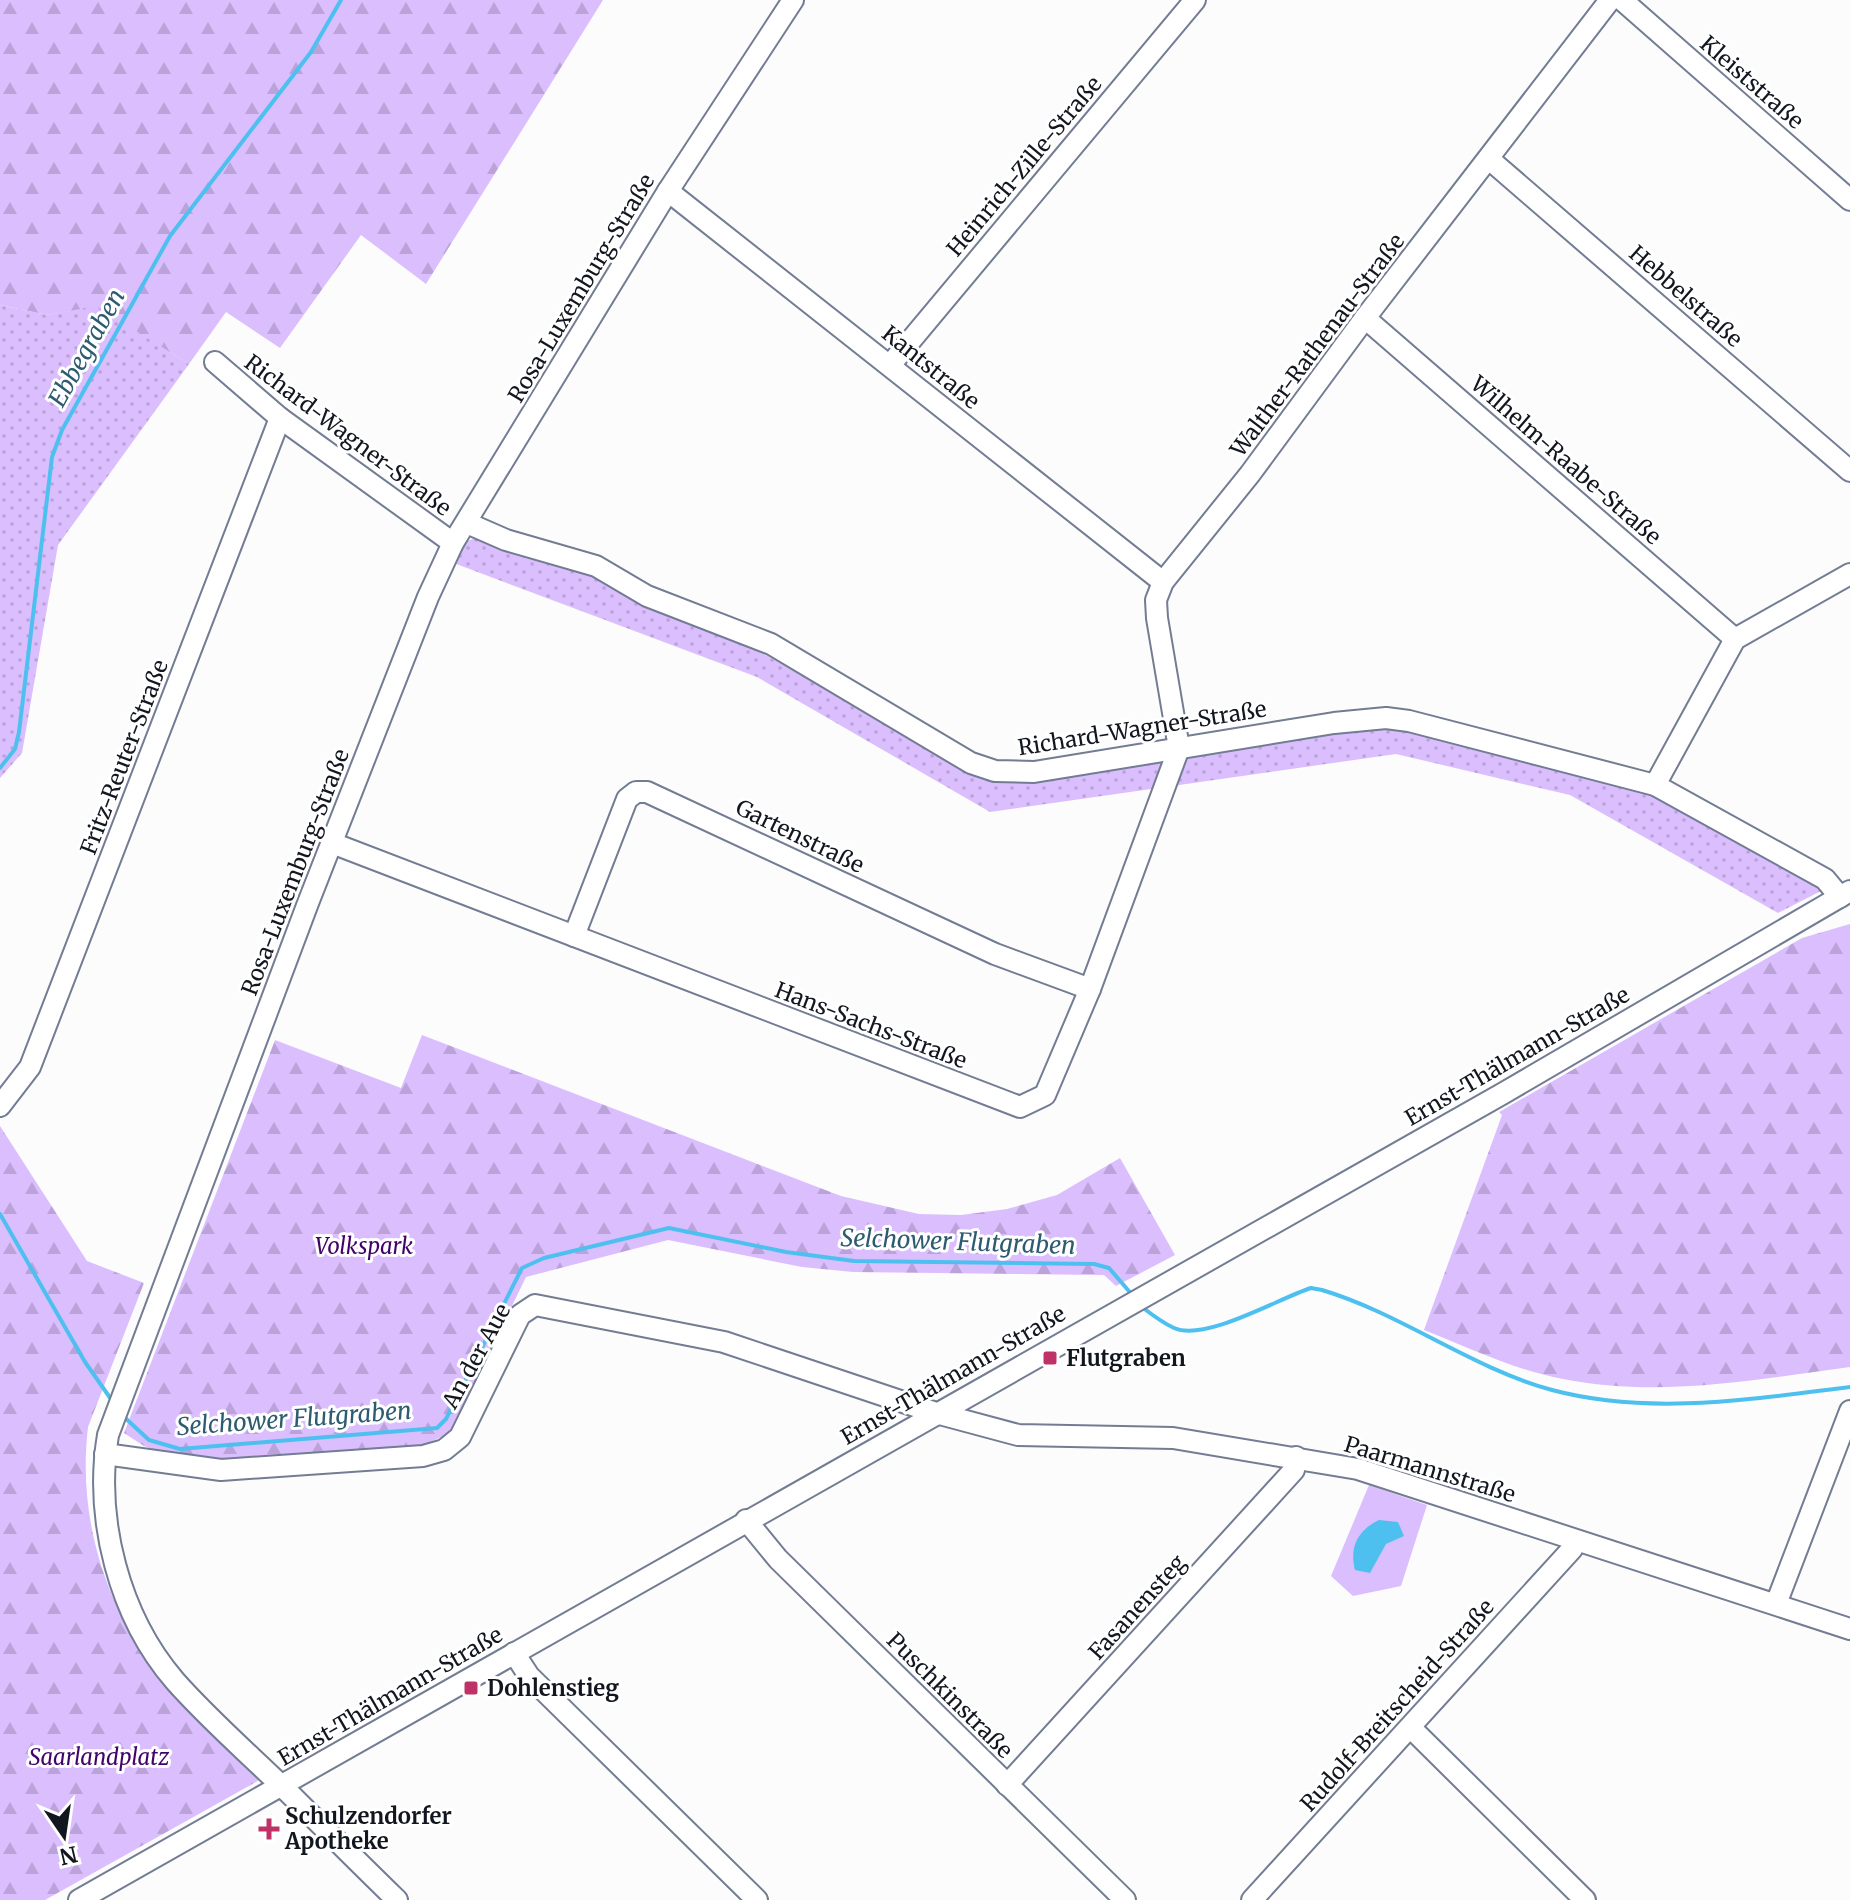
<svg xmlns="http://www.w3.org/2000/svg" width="1850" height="1900" viewBox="0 0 1850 1900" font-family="Merriweather,serif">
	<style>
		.grass { fill: url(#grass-dots) }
		.forest { fill: url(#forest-firs) }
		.park { fill: #dbbefe }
		.water { fill: #4dc0f0 }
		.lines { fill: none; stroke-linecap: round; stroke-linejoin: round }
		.stream { stroke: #4dc0f0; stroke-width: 4 }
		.minor-casing { stroke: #727c93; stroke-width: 24 }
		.minor { stroke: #fff; stroke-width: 20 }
		.poi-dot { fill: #be3267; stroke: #fff; stroke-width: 3 }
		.labels { text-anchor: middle; stroke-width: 6; stroke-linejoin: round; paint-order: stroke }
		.street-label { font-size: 22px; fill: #12161f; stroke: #fff }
		.park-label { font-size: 22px; font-style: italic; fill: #420369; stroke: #fff }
		.poi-label { font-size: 22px; font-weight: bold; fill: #12161f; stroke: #fff; text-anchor: start }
		.water-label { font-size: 24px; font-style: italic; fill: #2d5b70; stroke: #fff }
	</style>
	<defs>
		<pattern id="grass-dots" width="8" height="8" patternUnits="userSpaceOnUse" patternTransform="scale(2)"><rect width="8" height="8" fill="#dbbefe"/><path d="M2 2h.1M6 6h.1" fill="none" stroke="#bba3d9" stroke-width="1.8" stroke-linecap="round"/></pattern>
		<pattern id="forest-firs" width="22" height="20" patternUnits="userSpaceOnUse" patternTransform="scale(2)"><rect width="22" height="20" fill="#dbbefe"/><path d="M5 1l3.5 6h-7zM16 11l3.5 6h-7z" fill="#bba3d9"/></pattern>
	</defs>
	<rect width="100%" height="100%" fill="#fcfcfc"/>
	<g class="grass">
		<path d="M0 305 48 315 96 305 189 364 58 545 22 753 0 778Z"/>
		<path d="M479 536 576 565 730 636 987 775 1352 726 1421 730 1651 791 1819 884 1823 890 1778 913 1570 795 1396 754 990 812 757 677 451 562 461 544Z"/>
	</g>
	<g class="forest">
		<path d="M0 0H603L426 284 361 235 280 348 226 312 189 364 96 306 48 315 0 305Z"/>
		<path d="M1850 924V1367C1755 1380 1659 1398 1563 1379 1515 1370 1469 1348 1424 1330L1502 1115 1499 1112 1802 938Z"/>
		<path d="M422 1035 841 1196 919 1214 961 1215 1007 1209 1057 1195 1120 1158 1175 1255 1116 1286 1104 1275 853 1272 802 1267 668 1240 526 1277 450 1433 419 1447 210 1461 170 1456 144 1446 124 1433 275 1040 401 1088Z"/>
		<path d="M0 1126 87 1261 144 1283 88 1427C77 1519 106 1612 166 1683 195 1717 231 1747 263 1778L45 1900H0Z"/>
	</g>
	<path class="park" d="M1369 1485 1427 1505 1401 1586 1353 1596 1331 1576Z"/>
	<path class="water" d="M1379 1520 1398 1522 1404 1536 1386 1544 1370 1573 1355 1570C1349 1547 1358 1530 1379 1520Z"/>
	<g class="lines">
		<g class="stream">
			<path d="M0 768 15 749 19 732 52 457 62 430 170 236 311 52 341 0"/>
			<path d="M0 1214 85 1362 113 1402"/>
			<path d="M1142 1307C1151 1314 1163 1323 1174 1328 1206 1342 1279 1298 1311 1288L1322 1290C1402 1314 1471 1368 1552 1390 1650 1416 1752 1399 1850 1387"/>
			<path d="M123 1416 149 1440 180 1449 437 1428 446 1419 522 1268 544 1258 669 1228 786 1252 854 1261 1094 1264 1109 1268 1134 1297"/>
		</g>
		<defs>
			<g id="minor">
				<path d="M1622 0 1850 200"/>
				<path d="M1489 159 1850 471"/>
				<path d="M668 191 1163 582"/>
				<path d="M1365 318 1735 639"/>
				<path d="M215 362 280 418 453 543"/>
				<path d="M891 364 1195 0"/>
				<path d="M467 523 506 540 596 566 647 596 771 644 971 763 995 771 1034 772 1334 723 1386 718 1409 721 1655 785 1825 879 1840 897"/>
				<path d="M1179 748 1157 618 1156 600 1163 582 1250 474 1365 318 1610 0"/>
				<path d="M1655 785 1735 639 1850 574"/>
				<path d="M332 843 1020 1107 1045 1095 1090 989 1179 748"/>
				<path d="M574 936 627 799 636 792H647L995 954 1090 989"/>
				<path d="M0 1106 30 1067 280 418"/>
				<path d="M105 1454 221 1470 423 1456 444 1450 460 1437 520 1315 535 1305 724 1342 936 1413 1018 1435 1173 1438 1358 1469 1850 1629"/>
				<path d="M746 1520 778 1559 1125 1900"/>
				<path d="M1776 1604 1850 1411"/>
				<path d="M514 1653 529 1676 757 1900"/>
				<path d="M1411 1728 1585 1900"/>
				<path d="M1007 1785 1294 1470 1296 1457"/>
				<path d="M79 1900 1502 1094 1850 891"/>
				<path d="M397 1900C363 1867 330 1834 297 1801 257 1761 213 1724 175 1681 119 1616 94 1519 108 1435L308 903 428 597 453 543 668 191 793 0"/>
				<path d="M1252 1900 1572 1549 1575 1541"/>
			</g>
		</defs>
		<use href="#minor" class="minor-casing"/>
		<use href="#minor" class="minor"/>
	</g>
	<g class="poi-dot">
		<rect x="1042" y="1350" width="16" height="16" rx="4"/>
		<rect x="463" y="1680" width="16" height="16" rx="4"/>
		<path d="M265 1817h8v8h8v8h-8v8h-8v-8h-8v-8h8z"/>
	</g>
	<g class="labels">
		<g class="street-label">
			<text transform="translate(1752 82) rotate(41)" y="8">Kleiststraße</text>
			<text transform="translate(1024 166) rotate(-50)" y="8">Heinrich-Zille-Straße</text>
			<text transform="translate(581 288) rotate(-59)" y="8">Rosa-Luxemburg-Straße</text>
			<text transform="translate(1686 296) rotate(41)" y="8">Hebbelstraße</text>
			<text transform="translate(1317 345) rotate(-53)" y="8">Walther-Rathenau-Straße</text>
			<text transform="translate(931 367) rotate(39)" y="8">Kantstraße</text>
			<text transform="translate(348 435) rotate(37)" y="8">Richard-Wagner-Straße</text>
			<text transform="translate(1566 460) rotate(41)" y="8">Wilhelm-Raabe-Straße</text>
			<text transform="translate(1142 728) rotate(-9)" y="8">Richard-Wagner-Straße</text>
			<text transform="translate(124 757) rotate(-69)" y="8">Fritz-Reuter-Straße</text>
			<text transform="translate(800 836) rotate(26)" y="8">Gartenstraße</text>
			<text transform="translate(295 872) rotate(-69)" y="8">Rosa-Luxemburg-Straße</text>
			<text transform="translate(871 1025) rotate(21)" y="8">Hans-Sachs-Straße</text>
			<text transform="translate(1517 1056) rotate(-30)" y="8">Ernst-Thälmann-Straße</text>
			<text transform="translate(476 1356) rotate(-61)" y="8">An der Aue</text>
			<text transform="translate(953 1375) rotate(-30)" y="8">Ernst-Thälmann-Straße</text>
			<text transform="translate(1430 1469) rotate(17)" y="8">Paarmannstraße</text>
			<text transform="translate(1137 1607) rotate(-48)" y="8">Fasanensteg</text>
			<text transform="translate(950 1695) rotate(45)" y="8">Puschkinstraße</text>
			<text transform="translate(390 1696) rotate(-30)" y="8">Ernst-Thälmann-Straße</text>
			<text transform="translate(1397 1705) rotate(-48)" y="8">Rudolf-Breitscheid-Straße</text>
		</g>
		<g class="park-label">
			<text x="364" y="1254">Volkspark</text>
			<text x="99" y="1765">Saarlandplatz</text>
		</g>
		<g class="poi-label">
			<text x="1066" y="1366">Flutgraben</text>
			<text x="487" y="1696">Dohlenstieg</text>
			<text x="285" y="1824">Schulzendorfer<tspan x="285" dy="25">Apotheke</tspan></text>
		</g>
		<g class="water-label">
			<text transform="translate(87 348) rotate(-61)" y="8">Ebbegraben</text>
			<text transform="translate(958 1242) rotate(2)" y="8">Selchower Flutgraben</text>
			<text transform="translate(294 1419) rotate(-4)" y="8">Selchower Flutgraben</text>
		</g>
	</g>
	<g transform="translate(64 1836) rotate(167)" stroke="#ffffff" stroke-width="6" paint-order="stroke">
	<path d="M0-6L14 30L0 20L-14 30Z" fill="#12161f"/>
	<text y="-12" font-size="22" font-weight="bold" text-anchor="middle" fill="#12161f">N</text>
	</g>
</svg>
